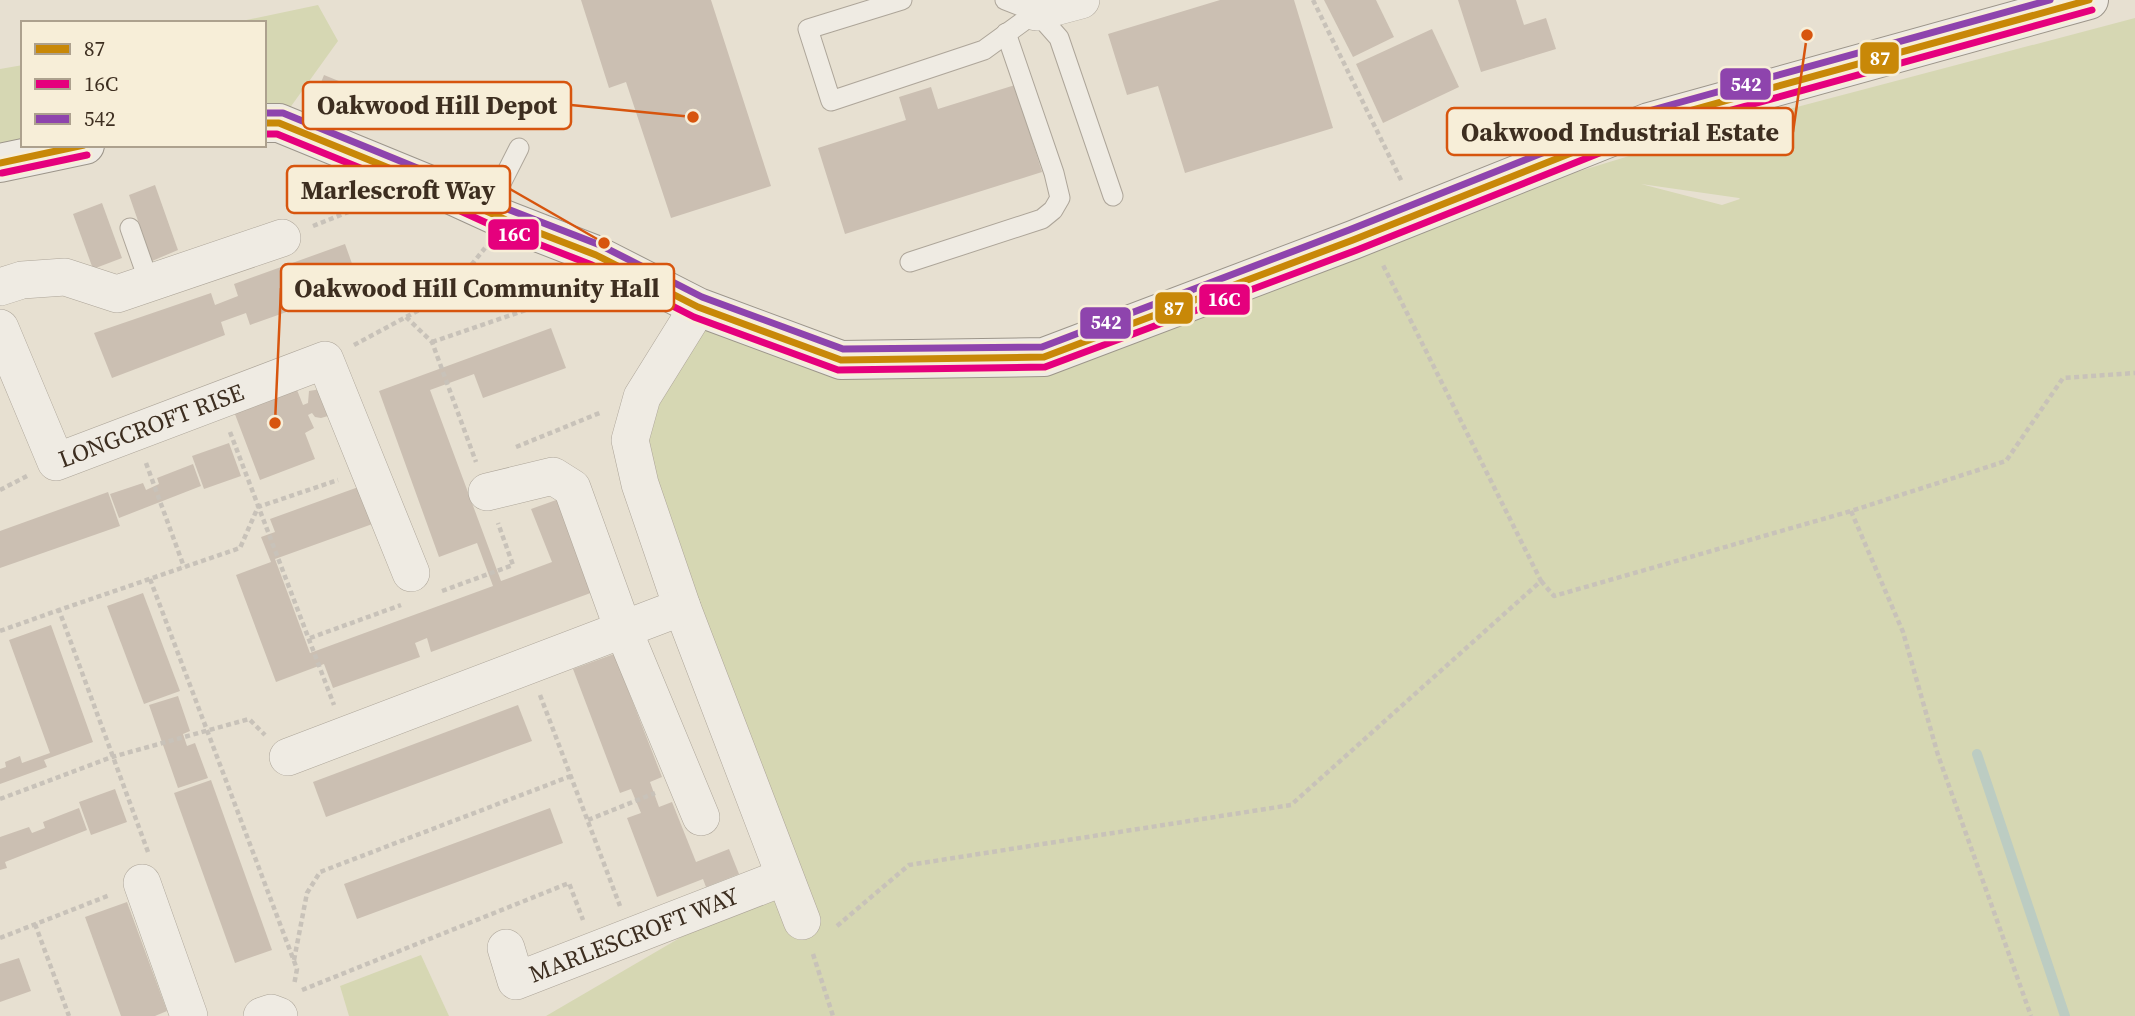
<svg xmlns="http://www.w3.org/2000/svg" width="2135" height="1016" viewBox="0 0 2135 1016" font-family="'Source Serif 4',serif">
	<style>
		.green { fill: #d6d7b3; fill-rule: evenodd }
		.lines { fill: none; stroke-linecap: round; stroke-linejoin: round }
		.stream { stroke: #bcccc2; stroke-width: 10 }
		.building { fill: #cbbfb2 }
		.lane-casing { stroke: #ada599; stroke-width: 21 }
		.street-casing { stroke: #ada599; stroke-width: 38 }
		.secondary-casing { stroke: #9c958a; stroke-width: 40 }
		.path { stroke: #c8c2b9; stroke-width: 4.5; stroke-dasharray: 5 3.5; stroke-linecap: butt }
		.lane { stroke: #efebe3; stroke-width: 19 }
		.street { stroke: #efebe3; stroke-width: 37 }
		.secondary { stroke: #efebe3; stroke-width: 38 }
		.bus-1-casing { stroke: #f7eed8; stroke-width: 12 }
		.bus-2-casing { stroke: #f7eed8; stroke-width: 12 }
		.bus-3-casing { stroke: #f7eed8; stroke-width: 12 }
		.bus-1 { stroke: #c88808; stroke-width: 7 }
		.bus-2 { stroke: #e5007d; stroke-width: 7 }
		.bus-3 { stroke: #8e44ad; stroke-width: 7 }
		.labels { text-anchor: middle; stroke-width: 7; stroke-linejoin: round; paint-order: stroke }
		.street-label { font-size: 24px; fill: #3d2e20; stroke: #f7eed8 }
		.leader { fill: none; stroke: #d7550e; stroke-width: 2.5 }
		.callout-dot { fill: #d7550e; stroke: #f7eed8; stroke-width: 2.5 }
		.callout { fill: #f7eed8; stroke: #d7550e; stroke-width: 2.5 }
		.callout-label { font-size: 26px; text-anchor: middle; font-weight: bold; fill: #3d2e20 }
		.line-badge { stroke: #f7eed8; stroke-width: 2.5 }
		.badge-label { font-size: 19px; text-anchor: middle; font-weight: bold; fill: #fff }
	</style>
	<rect width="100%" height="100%" fill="#e7e0d1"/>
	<g class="green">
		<path d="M318 5 338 41 279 123H264V23H232Z"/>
		<path d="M2135 18V1016H546L784 877 630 440 698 307 841 360 1044 357 1353 240 1744 121ZM1641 184 1739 198 1740 199 1722 205Z"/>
		<path d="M23 65V145L0 163V69Z"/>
		<path d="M421 955 449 1016H349L340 986Z"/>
	</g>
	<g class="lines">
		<path class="stream" d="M1977 754 2065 1016"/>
	</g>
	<g class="building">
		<path d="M581 0H711L771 186 671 218 626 82 609 88Z"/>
		<path d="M1220 0H1294L1333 128 1185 173 1158 86 1127 95 1108 34Z"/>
		<path d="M1324 0H1376L1394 37 1353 57Z"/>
		<path d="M1458 0H1516L1524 25 1546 18 1556 49 1481 72Z"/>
		<path d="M1432 29 1459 87 1383 123 1356 64Z"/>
		<path d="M324 75 351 86 338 116 312 105Z"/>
		<path d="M1015 85 1042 172 845 234 818 148 906 120 899 97 931 87 938 109Z"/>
		<path d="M155 185 178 250 152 261 129 195Z"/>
		<path d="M102 203 122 258 93 269 73 214Z"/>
		<path d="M345 244 360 286 250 325 246 313 221 322 225 335 112 378 94 333 211 293 215 305 238 296 234 284Z"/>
		<path d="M551 328 566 368 483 398 474 374 430 390 501 581 552 562 531 509 559 499 596 591 431 652 427 638 415 643 420 657 333 688 324 664 276 682 236 575 271 562 261 537 275 532 270 519 364 485 378 522 275 559 310 653 493 586 477 543 439 557 379 391Z"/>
		<path d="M291 375 303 405 308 403 309 391 321 389 331 411 328 416 321 418 315 417 312 413 308 415 314 428 305 433 315 459 260 480 233 409Z"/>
		<path d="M229 443 241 476 204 489 192 456Z"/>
		<path d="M193 464 201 486 119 518 110 494 143 483 146 490 159 484 157 478Z"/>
		<path d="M108 492 120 526 0 568V531Z"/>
		<path d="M143 593 180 691 144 704 107 606Z"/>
		<path d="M51 625 93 742 44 760 47 767 0 784V769L6 767 5 762 20 756 22 763 50 753 9 640Z"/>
		<path d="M614 654 662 777 650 782 659 807 672 802 696 862 729 849 739 874 706 887 703 879 657 897 627 818 641 813 631 789 620 793 573 669Z"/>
		<path d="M178 696 190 731 183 734 187 746 195 743 208 778 178 788 149 705Z"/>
		<path d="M518 705 532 741 326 817 313 782Z"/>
		<path d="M211 780 272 950 235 963 174 793Z"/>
		<path d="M115 789 127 822 91 835 79 802Z"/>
		<path d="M79 808 87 830 5 862 7 868 0 870V837L29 827 32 833 45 828 43 822Z"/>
		<path d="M550 808 563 843 357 919 344 884Z"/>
		<path d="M127 902 167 1011 155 1016H121L85 917Z"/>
		<path d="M19 958 31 991 0 1002V964Z"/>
	</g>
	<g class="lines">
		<defs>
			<g id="lane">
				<path d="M902 0 808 29 831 101 984 50 1036 12"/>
				<path d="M1005 0 1036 12 1059 38 1113 196"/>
				<path d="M487 211 519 148"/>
				<path d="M130 228 149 282"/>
				<path d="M910 262 1042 219 1053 210 1060 198 1054 173 1006 33"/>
			</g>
			<g id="street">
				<path d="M1036 12 1081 0"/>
				<path d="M0 287 22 280 65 277 117 294 282 238"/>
				<path d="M698 307 642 397 630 440 640 484 682 607 802 921"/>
				<path id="s1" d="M0 328 56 462 325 360 411 573"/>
				<path d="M487 492 553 476 572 488 623 629 701 817"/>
				<path d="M288 757 682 607"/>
				<path d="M142 883 189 1016"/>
				<path id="s2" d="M506 948 516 981 784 877"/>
				<path d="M262 1016 271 1013 279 1016"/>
			</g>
			<g id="secondary">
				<path d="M264 123H279L423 182 506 220 596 255 698 307 841 360 1044 357 1353 240 1649 122 2089 0"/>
				<path d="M0 163 85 145"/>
			</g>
		</defs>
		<use href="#lane" class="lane-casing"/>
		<use href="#street" class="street-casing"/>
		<use href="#secondary" class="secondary-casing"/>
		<g class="path">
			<path d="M1313 0 1402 182"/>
			<path d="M313 226 376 201"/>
			<path d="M406 317 432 342 476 462"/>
			<path d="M432 342 564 297 574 284"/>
			<path d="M354 345 447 295 485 248"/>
			<path d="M230 432 334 705"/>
			<path d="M516 447 602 412"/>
			<path d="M146 463 184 567"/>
			<path d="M0 490 27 476"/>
			<path d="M1851 511 1903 632 1938 755 2031 1016"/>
			<path d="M150 579 297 969 294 985"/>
			<path d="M1541 581 1554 596 1851 511 2006 461 2063 378 2135 373"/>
			<path d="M442 591 513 565 498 523"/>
			<path d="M0 631 59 610"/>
			<path d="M310 638 401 605"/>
			<path d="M540 695 620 906"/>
			<path d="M0 799 112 757 249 719 265 735"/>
			<path d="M588 820 655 793"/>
			<path d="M148 852 59 610 240 548 258 507 338 480"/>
			<path d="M35 924 69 1016"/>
			<path d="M837 926 909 865 1291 805 1541 581 1383 265"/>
			<path d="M0 938 110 895"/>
			<path d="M813 954 833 1016"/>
			<path d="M294 960 307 893 320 872 571 776"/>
			<path d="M302 990 569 883 583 920"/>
		</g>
		<use href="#lane" class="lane"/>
		<use href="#street" class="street"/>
		<use href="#secondary" class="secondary"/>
		<defs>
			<g id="bus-1">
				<path d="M264 123H279L423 182 506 220 596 255 698 307 841 360 1044 357 1353 240 1649 122 2089 0"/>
				<path d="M0 163 84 145"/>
			</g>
			<g id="bus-2">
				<path d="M264 134H277L419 192 502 230 592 265 694 317 838 370 1045 367 1357 250 1652 132 2092 10"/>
				<path d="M2 173 87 155"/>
			</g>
			<path id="bus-3" d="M264 113H283L427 172 510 210 600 245 702 297 843 349 1042 347 1349 230 1645 112 2050 0"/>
		</defs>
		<use href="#bus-1" class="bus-1-casing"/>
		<use href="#bus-2" class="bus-2-casing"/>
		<use href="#bus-3" class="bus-3-casing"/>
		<use href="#bus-1" class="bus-1"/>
		<use href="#bus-2" class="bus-2"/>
		<use href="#bus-3" class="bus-3"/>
	</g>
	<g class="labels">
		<g class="street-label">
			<text dy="8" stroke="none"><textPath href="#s1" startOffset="247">LONGCROFT RISE</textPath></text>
			<text dy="8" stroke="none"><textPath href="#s2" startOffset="161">MARLESCROFT WAY</textPath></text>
		</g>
	</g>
	<path class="leader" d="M693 117L571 105M1807 35L1793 132M604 243L510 189M275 423L281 288"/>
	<g class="callout-dot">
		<circle cx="693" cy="117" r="7"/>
		<circle cx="1807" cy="35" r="7"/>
		<circle cx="604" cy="243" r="7"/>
		<circle cx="275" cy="423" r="7"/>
	</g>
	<g class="callout">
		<rect x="303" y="82" width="268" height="47" rx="7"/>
		<rect x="1447" y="108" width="346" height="47" rx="7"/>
		<rect x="287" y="166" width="223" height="47" rx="7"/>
		<rect x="281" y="264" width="393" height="47" rx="7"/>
	</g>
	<g class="callout-label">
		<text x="437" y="114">Oakwood Hill Depot</text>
		<text x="1620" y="141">Oakwood Industrial Estate</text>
		<text x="398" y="199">Marlescroft Way</text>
		<text x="477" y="297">Oakwood Hill Community Hall</text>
	</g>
	<g class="line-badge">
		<rect x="1859" y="41" width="41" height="34" rx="7" fill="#c88808"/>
		<rect x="1719" y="67" width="53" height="34" rx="7" fill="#8e44ad"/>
		<rect x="487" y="218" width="53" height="33" rx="7" fill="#e5007d"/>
		<rect x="1198" y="283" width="53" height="33" rx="7" fill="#e5007d"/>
		<rect x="1154" y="291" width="40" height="34" rx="7" fill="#c88808"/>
		<rect x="1079" y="306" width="53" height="34" rx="7" fill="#8e44ad"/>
	</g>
	<g class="badge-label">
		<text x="1880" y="65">87</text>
		<text x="1746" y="91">542</text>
		<text x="514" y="241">16C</text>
		<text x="1224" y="306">16C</text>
		<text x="1174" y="315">87</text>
		<text x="1106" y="329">542</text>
	</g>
	<rect x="21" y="21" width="245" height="126" fill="#f7eed8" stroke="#ada18e" stroke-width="2"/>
	<rect x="35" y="44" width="35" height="10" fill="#c88808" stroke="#ada18e" stroke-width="2"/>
	<text x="84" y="56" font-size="21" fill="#3d2e20">87</text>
	<rect x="35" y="79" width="35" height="10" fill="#e5007d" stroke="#ada18e" stroke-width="2"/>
	<text x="84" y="91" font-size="21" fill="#3d2e20">16C</text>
	<rect x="35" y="114" width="35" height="10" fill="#8e44ad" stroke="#ada18e" stroke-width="2"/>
	<text x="84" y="126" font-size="21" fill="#3d2e20">542</text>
</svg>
